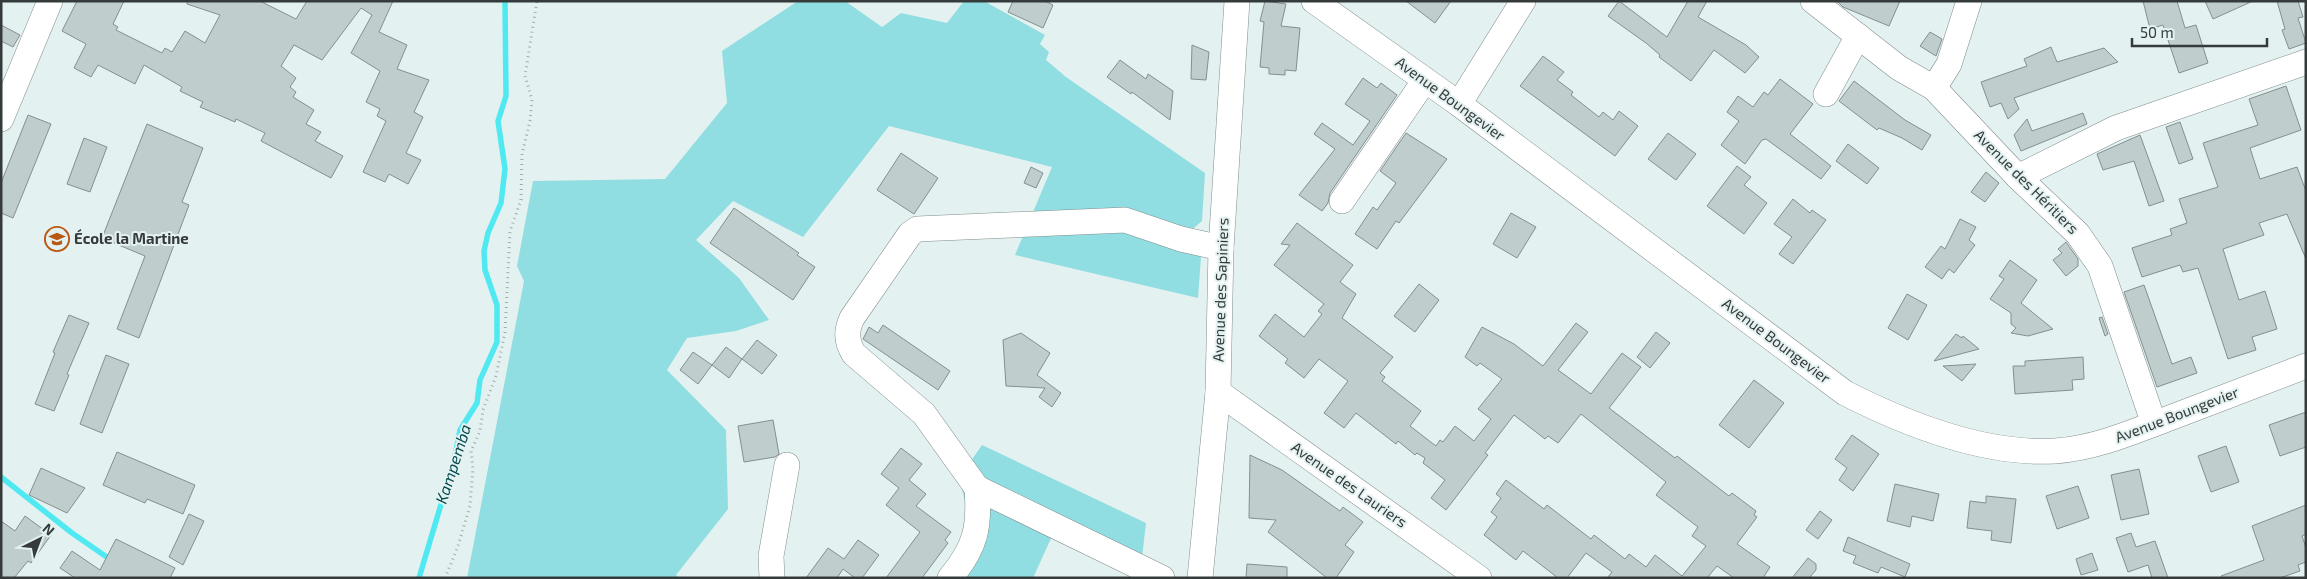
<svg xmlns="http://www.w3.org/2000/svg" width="2307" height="579" viewBox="0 0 2307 579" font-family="'Exo 2',sans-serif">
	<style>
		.green { fill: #91dee2 }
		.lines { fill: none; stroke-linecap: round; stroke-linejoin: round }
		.stream { stroke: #50e9f1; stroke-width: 5.5 }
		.building { fill: #c0cdcd; stroke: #848f90 }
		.minor-casing { stroke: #818d8d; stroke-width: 26 }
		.path { stroke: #a2acac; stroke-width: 3; stroke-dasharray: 1 4; stroke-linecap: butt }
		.minor { stroke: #fff; stroke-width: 25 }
		.labels { text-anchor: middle; stroke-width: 4; stroke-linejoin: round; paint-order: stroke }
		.street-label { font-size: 15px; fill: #353a3b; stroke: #e4f1f1 }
		.poi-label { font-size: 15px; font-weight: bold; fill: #353a3b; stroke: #e4f1f1; text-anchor: start }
		.water-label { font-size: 16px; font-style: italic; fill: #044b4e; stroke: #e4f1f1 }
	</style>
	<rect width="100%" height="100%" fill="#e4f1f1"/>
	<g class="green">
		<path d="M798 1H845L882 27 901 13 947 23 964 1H984L1045 35 1040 44 1049 52 1046 60 1066 77 1205 173 1202 221 1181 239 1201 257 1198 298 1015 255 1052 167 889 126 803 237 733 201 696 240 739 278 769 320 736 331 687 338 667 370 726 430 728 509 676 575 679 578H467L524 281 517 266 533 181 665 179 727 103 722 51Z"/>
		<path d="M982 445 1146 523 1140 575 1053 534 1033 578H938L945 571 970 520 959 478Z"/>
	</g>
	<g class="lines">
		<g class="stream">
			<path d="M1 477 72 533 111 560"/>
			<path d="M419 578 454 461 460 430 477 403 480 380 497 342V305L485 270 484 251 488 233 501 203 505 169 498 121 506 96 505 1"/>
		</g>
	</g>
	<g class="building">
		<path d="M77 1H124L113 24 118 27 116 30 162 53 165 48 172 52 185 31 205 43 220 15 187 4V1H260L296 19 307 1H393L379 32 407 45 397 69 429 80 414 112 423 117 406 153 421 160 408 184 389 174 385 182 363 172 386 121 377 116 380 109 366 102 380 71 351 53 372 15 361 8 322 60 294 45 281 66 296 78 290 87 296 92 293 97 314 110 306 124 321 132 315 141 343 156 331 178 261 141 265 133 236 119 235 122 200 107 203 102 180 91 182 87 144 65 135 84 98 65 91 77 74 68 86 44 62 31Z"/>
		<path d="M1013 1H1045L1053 5 1043 28 1008 12Z"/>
		<path d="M1265 1 1286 4 1281 26 1300 28 1296 71 1285 70V75L1269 74V68L1260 67 1264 22 1260 21Z"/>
		<path d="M1406 1H1451L1435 23Z"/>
		<path d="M1619 1 1667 37 1688 1H1707L1698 17 1746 45 1759 57 1745 73 1714 50 1691 81 1659 57 1660 55 1646 43 1608 16Z"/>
		<path d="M1837 1H1900L1889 26 1843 7Z"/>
		<path d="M2143 1H2177L2185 28 2196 25 2208 63 2179 73 2163 25 2150 29Z"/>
		<path d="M2205 1H2253L2213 19Z"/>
		<path d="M2277 1H2298L2303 17 2298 18 2306 43 2289 49 2282 30 2285 29Z"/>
		<path d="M1 25 20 35 13 47 1 41Z"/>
		<path d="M1930 32 1942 39 1936 56 1920 46Z"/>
		<path d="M1192 45 1209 52 1206 80 1191 79Z"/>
		<path d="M2051 47 2057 62 2104 48 2118 62 2014 98 2019 109 2008 119 2001 103 1990 107 1981 82 2027 66 2024 59Z"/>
		<path d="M1543 56 1564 72 1557 80 1573 92 1571 95 1599 117 1603 112 1613 120 1619 111 1638 126 1615 156 1520 86Z"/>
		<path d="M1120 60 1146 79 1148 74 1173 91 1170 120 1132 92 1131 94 1107 77Z"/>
		<path d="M1363 78 1377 88 1381 83 1397 95 1330 193 1328 203 1322 211 1299 195 1335 149 1314 134 1322 123 1353 145 1370 121 1345 104Z"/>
		<path d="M1780 79 1813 104 1790 134 1831 166 1821 179 1766 139 1762 140 1745 164 1721 145 1739 121 1727 112 1738 96 1753 107 1764 92 1768 95Z"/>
		<path d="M1854 81 1905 120 1931 135 1922 150 1902 138 1879 128 1877 130 1839 101Z"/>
		<path d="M2286 86 2301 130 2250 148 2260 179 2297 167 2306 191V259L2287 214 2259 223 2264 235 2223 249 2239 300 2265 291 2277 329 2252 337 2256 350 2228 359 2198 268 2183 272 2180 265 2142 277 2132 248 2172 235 2170 229 2187 223 2179 199 2218 187 2203 143 2258 125 2249 99Z"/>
		<path d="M2083 113 2087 124 2021 151 2014 135 2027 119 2032 131Z"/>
		<path d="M28 115 51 124 13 218 1 213V183Z"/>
		<path d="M2180 122 2193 159 2179 164 2166 127Z"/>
		<path d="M147 124 203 148 182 202 189 205 139 338 117 329 145 256 102 238Z"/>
		<path d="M1406 133 1447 159 1399 223 1396 221 1377 249 1355 234 1373 207 1377 210 1396 183 1380 171Z"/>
		<path d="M1668 133 1696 154 1676 180 1648 159Z"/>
		<path d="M2140 135 2164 201 2149 206 2134 161 2103 170 2097 154Z"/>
		<path d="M84 138 107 147 90 192 67 184Z"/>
		<path d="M1848 144 1879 168 1867 184 1836 161Z"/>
		<path d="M901 153 938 178 914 214 877 190Z"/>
		<path d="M1737 166 1751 177 1744 185 1767 203 1744 234 1707 206Z"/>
		<path d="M1031 167 1043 173 1036 188 1024 183Z"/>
		<path d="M1986 172 1999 183 1985 202 1971 192Z"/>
		<path d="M1793 199 1810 213 1812 210 1826 220 1793 264 1779 254 1792 237 1774 224Z"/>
		<path d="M734 208 799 253 797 255 815 267 793 300 710 243Z"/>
		<path d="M1511 213 1536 227 1517 258 1493 244Z"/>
		<path d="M1960 219 1976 227 1969 240 1975 245 1954 273 1949 269 1942 279 1925 267 1941 246 1945 249Z"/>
		<path d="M1297 223 1353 265 1340 282 1356 294 1342 318 1393 357 1380 373 1385 377 1382 381 1421 411 1410 426 1436 446 1440 440 1443 442 1455 426 1474 441 1491 419 1478 409 1502 379 1480 363 1477 366 1465 357 1482 327 1514 344 1543 366 1576 323 1588 332 1558 370 1591 394 1622 353 1641 367 1609 408 1675 458 1677 456 1729 496 1732 493 1756 511 1754 515 1757 517 1737 544 1770 567 1763 578H1734L1717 566 1707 578H1607L1612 572 1586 553 1567 578H1558L1523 551 1516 560 1484 535 1497 517 1491 512 1501 498 1496 494 1506 480 1544 509 1547 505 1591 539 1594 535 1625 559 1629 554 1646 567 1655 555 1682 576 1706 546 1692 536 1698 527 1656 495 1666 482 1581 414 1558 443 1548 436 1545 439 1514 415 1485 453 1488 455 1446 510 1431 498 1445 480 1423 463 1425 458 1417 453 1415 455 1398 441 1396 444 1356 413 1344 428 1324 413 1348 381 1319 359 1304 378 1285 363 1288 359 1259 336 1275 314 1304 337 1322 314 1318 311 1324 304 1274 265 1290 245 1281 244Z"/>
		<path d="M2066 242 2078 259V266L2066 276 2053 260 2062 253 2058 249Z"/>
		<path d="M2010 260 2037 280 2021 303 2053 329 2028 336 2011 333 2016 328 2011 324V313L1990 299 2004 279 1999 276Z"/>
		<path d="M1419 284 1439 300 1415 332 1394 316Z"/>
		<path d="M2144 285 2172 364 2191 357 2197 373 2157 387 2124 292Z"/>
		<path d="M1907 294 1927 305 1908 340 1888 328Z"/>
		<path d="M69 315 89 323 67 374 69 375 54 411 35 404 55 353 53 352Z"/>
		<path d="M2102 317 2108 334 2105 336 2099 318Z"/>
		<path d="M883 325 950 371 938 390 863 339 869 327 878 333Z"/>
		<path d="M1656 332 1670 343 1650 368 1637 357Z"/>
		<path d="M1021 333 1050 353 1037 375 1061 393 1052 407 1039 397 1045 388 1006 386 1003 340Z"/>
		<path d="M1956 334 1962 338 1963 336 1979 349 1934 361Z"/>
		<path d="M757 340 777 355 762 374 742 359Z"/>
		<path d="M726 347 742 359 729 378 712 365Z"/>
		<path d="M693 352 712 365 698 384 680 370Z"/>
		<path d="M106 355 129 364 102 433 80 424Z"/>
		<path d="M2083 357 2084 379 2072 380 2073 390 2015 394 2013 366H2025V361Z"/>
		<path d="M1976 364 1962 381 1943 366Z"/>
		<path d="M1754 380 1784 403 1749 448 1719 425Z"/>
		<path d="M2306 412V447L2280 456 2269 425Z"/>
		<path d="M773 420 779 454 775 457 744 462 738 426Z"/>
		<path d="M1852 435 1879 454 1853 491 1839 480 1847 468 1835 459Z"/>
		<path d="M2226 446 2239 482 2211 492 2198 456Z"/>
		<path d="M901 448 922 464 909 480 926 494 916 506 951 532 945 540 948 543 922 578H886L920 532 886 505 899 488 881 474Z"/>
		<path d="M117 452 195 485 183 514 147 499 145 503 103 485Z"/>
		<path d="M1250 455 1282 470 1340 511 1343 507 1363 522 1345 545 1354 552 1336 578H1327L1268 532 1276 520 1249 518Z"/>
		<path d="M41 468 85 488 67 513 29 495Z"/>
		<path d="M2139 469 2149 514 2121 520 2111 475Z"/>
		<path d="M1895 484 1939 494 1933 521 1912 516 1910 527 1887 521Z"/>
		<path d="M2078 486 2089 518 2057 529 2046 496Z"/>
		<path d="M1986 496 2016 499 2011 543 1991 540 1992 531 1967 528 1970 501 1986 503Z"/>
		<path d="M2306 505V534L2302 536 2306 548V562L2298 565 2300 571 2280 578H2222L2221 576 2264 560 2252 526Z"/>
		<path d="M1820 511 1832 520 1818 539 1806 530Z"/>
		<path d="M189 514 204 521 183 565 169 557Z"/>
		<path d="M25 516 51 535 31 563 28 561 14 578H1V521L15 531Z"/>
		<path d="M2131 533 2136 547 2155 541 2168 578H2152L2148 565 2128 572 2116 538Z"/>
		<path d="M1848 537 1910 564 1905 577 1881 567 1878 573 1853 563 1856 556 1843 551Z"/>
		<path d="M116 539 175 568 170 578H75L60 568 72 551 100 570Z"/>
		<path d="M858 540 879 555 862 578H855L843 569 837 578H806L828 548 844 559Z"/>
		<path d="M2092 553 2098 570 2081 575 2076 559Z"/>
		<path d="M1808 558 1816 564V570L1809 578H1792Z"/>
		<path d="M1247 564 1287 567V578H1246Z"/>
	</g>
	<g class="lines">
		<defs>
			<g id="minor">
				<path d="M1314 1 1459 104 1845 393C1906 424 1985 455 2055 451 2097 448 2135 431 2175 416 2218 400 2262 383 2306 366"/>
				<path d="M1813 1 1899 68 1934 88 2018 177 2078 234 2100 266 2154 424"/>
				<path d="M1934 88 1949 64 1969 1"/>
				<path d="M1826 94 1858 36"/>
				<path d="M1459 104 1523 1"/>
				<path d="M1 119 50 1"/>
				<path d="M2018 177 2116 128 2306 62"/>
				<path d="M1342 201 1425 80"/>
				<path d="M1218 392 1479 578"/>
				<path d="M772 578 771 556 787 465"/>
				<path d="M950 578C976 547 980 527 977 488"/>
				<path d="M1162 578 977 488 924 414 854 354C846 341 846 331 852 318L910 234 917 229 1125 220 1181 239 1221 248"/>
				<path d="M1200 578 1218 392 1221 248 1237 1"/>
			</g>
		</defs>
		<use href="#minor" class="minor-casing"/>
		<path class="path" d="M445 578 457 549 470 506 473 468 471 451 480 431 483 410 496 376 505 332 510 231 521 200 522 154 530 121 532 100 525 76 537 1"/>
		<use href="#minor" class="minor"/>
	</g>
	<defs>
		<symbol id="school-ring" viewBox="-11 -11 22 22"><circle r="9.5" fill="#e4f1f1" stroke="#b85812" stroke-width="1.5"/><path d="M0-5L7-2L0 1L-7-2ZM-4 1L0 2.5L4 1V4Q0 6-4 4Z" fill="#b85812"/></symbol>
	</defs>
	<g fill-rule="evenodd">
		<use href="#school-ring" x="43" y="225" width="28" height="28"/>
	</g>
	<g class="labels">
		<g class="street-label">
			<text transform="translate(1450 99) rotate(36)" y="5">Avenue Boungevier</text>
			<text transform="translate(2026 182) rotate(45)" y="5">Avenue des Héritiers</text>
			<text transform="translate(1221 290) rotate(-88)" y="5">Avenue des Sapiniers</text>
			<text transform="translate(1776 341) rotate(37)" y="5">Avenue Boungevier</text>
			<text transform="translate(2177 415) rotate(-21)" y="5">Avenue Boungevier</text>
			<text transform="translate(1349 485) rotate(35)" y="5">Avenue des Lauriers</text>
		</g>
		<g class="poi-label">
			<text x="74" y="244">École la Martine</text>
		</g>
		<g class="water-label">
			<text transform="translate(453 464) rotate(-72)" y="6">Kampemba</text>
		</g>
	</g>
	<rect width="2307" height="579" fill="none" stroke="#353a3b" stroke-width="5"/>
	<g transform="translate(40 539) rotate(42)" stroke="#e4f1f1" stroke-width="4" paint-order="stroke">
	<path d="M0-4L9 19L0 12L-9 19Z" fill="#353a3b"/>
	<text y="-8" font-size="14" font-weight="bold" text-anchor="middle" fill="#353a3b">N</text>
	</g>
	<path d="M2132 38v8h135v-8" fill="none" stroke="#353a3b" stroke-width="2.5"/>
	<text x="2140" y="38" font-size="15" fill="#353a3b" stroke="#e4f1f1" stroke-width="4" paint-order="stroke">50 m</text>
</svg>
